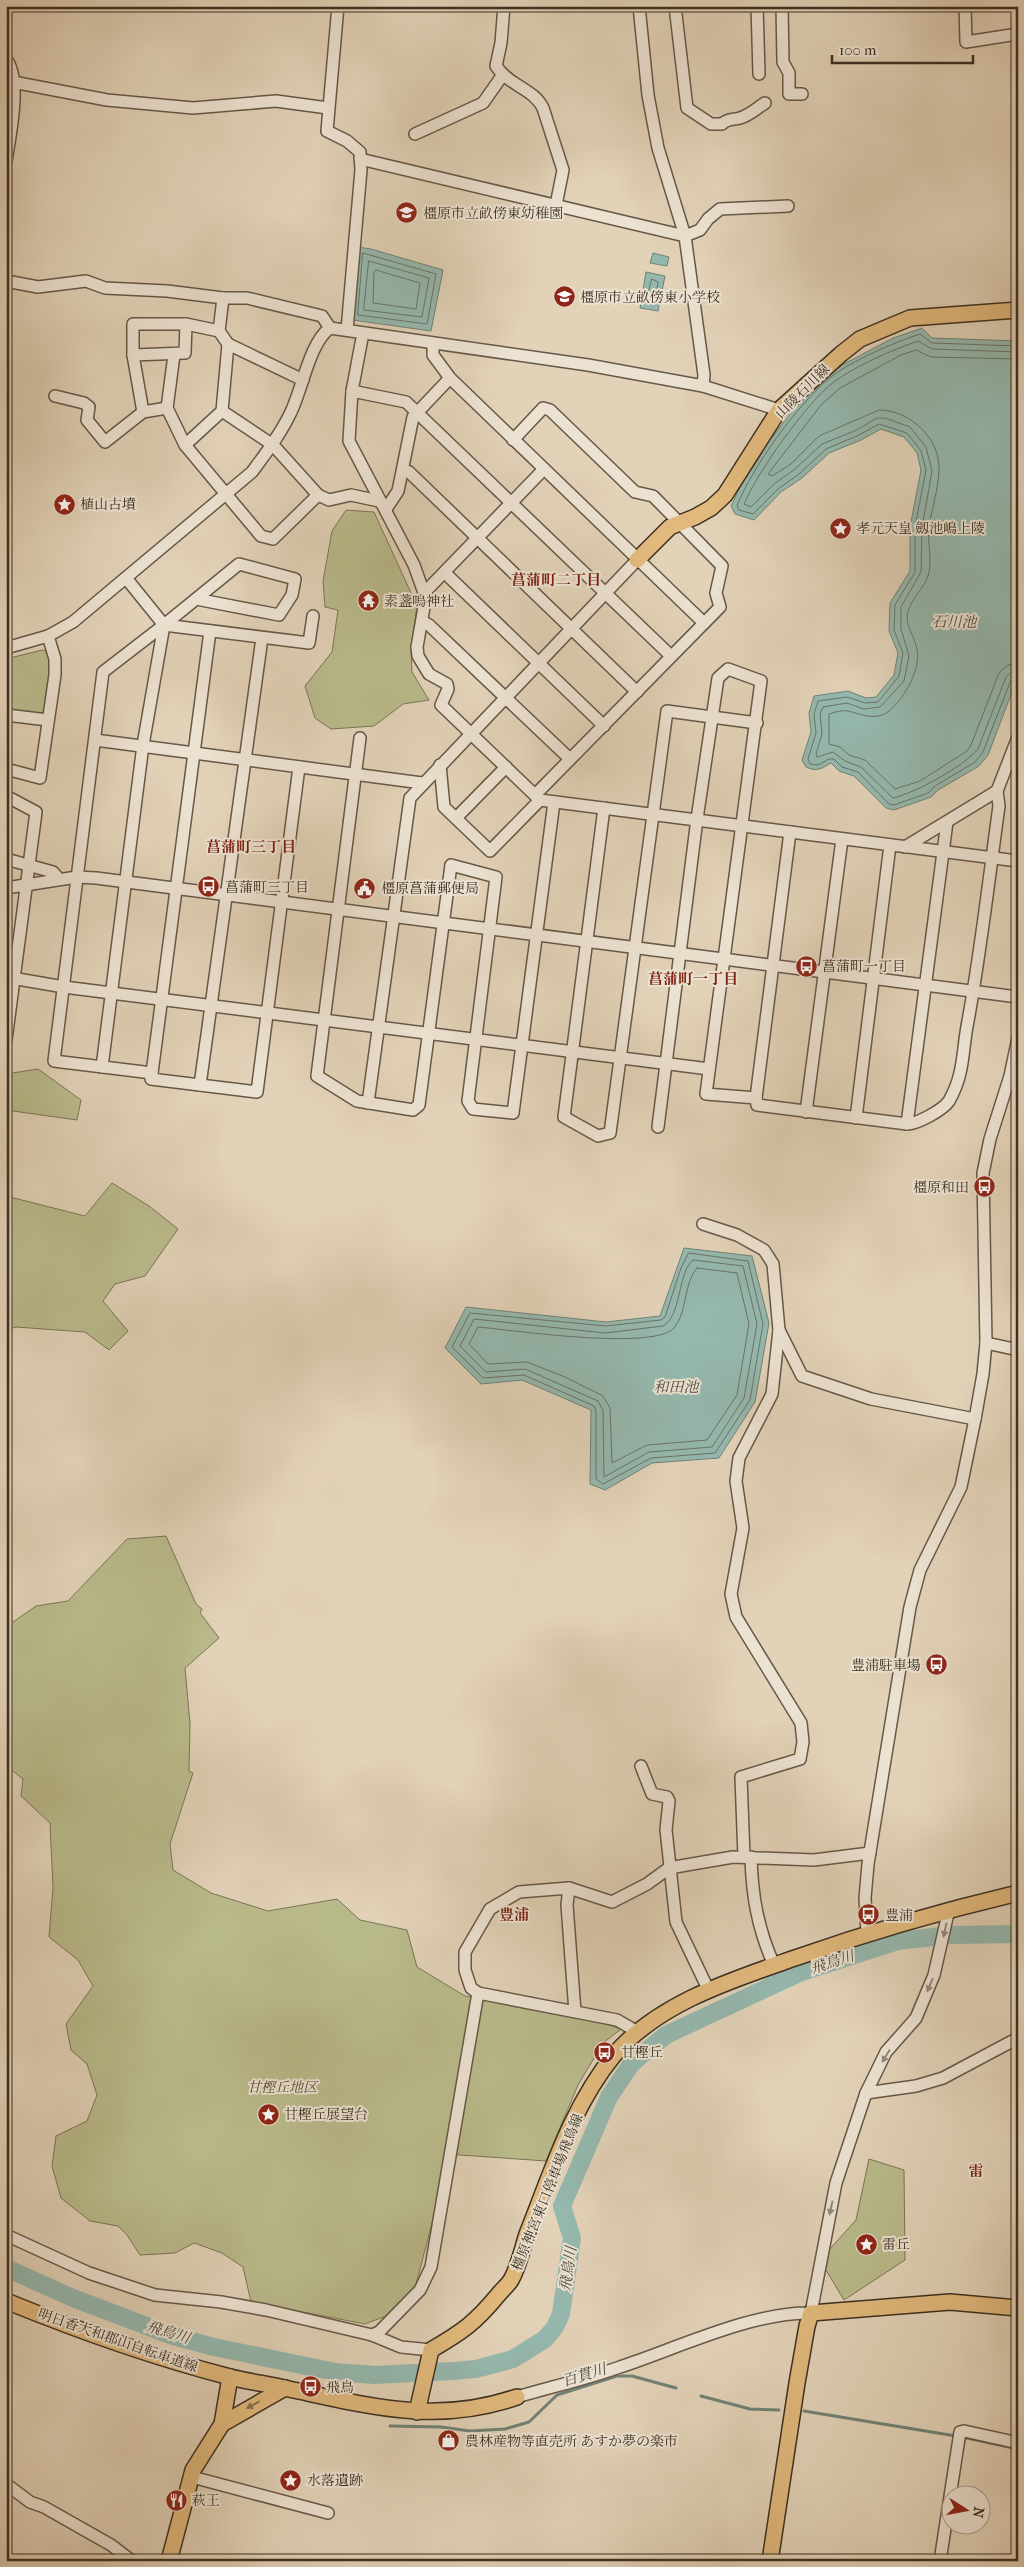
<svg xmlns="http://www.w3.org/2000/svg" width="1024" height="2567" viewBox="0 0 1024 2567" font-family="'IM FELL French Canon','Noto Serif JP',serif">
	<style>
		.green { fill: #b9ba8b; stroke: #7a7557 }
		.water { fill: #95b8ae; stroke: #718276 }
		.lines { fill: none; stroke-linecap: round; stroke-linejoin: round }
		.shore { stroke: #687468; stroke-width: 1 }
		.stream { stroke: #718276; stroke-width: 3 }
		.river { stroke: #95b8ae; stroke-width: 18 }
		.minor-casing { stroke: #665848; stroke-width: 14 }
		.major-casing { stroke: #3c3023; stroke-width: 18 }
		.minor { stroke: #ece2d1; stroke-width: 11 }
		.major { stroke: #e1b97c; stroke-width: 15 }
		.oneway { fill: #94897a }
		.oneway2 { fill: #866e4b }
		.labels { text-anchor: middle; stroke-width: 4; stroke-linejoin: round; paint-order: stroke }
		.poi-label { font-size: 14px; fill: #3c3023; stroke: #ece2d1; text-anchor: start }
		.street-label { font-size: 14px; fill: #3c3023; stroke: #ece2d1 }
		.park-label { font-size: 14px; font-style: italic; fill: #554c38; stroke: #ece2d1 }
		.neighbourhood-label { font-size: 15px; font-weight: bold; fill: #7a1f14; stroke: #ece2d1 }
		.water-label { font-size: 15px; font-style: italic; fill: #4e4b3f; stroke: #ece2d1 }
	</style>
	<rect width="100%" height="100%" fill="#e2d2b8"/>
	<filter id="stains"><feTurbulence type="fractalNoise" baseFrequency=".004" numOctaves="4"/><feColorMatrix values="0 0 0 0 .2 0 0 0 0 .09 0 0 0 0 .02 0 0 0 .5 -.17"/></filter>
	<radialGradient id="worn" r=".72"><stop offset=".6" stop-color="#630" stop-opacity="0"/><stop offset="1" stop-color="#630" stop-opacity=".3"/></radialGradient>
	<g class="green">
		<path d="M346 510 374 512 417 606 411 649 412 672 429 700 403 704 374 726 331 729 315 718 305 686 332 652 338 610 325 607 323 581 332 531Z"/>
		<path d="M42 650 49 652 51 663 45 711 41 715 6 710V659Z"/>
		<path d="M38 1069 81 1100 77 1120 6 1110V1074Z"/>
		<path d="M112 1183 149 1206 178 1229 145 1276 115 1284 103 1301 128 1331 109 1350 85 1332 16 1327 6 1330V1196L85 1216Z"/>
		<path d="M166 1536 196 1604 202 1609 200 1613 219 1638 185 1668 190 1724 189 1771 193 1773 170 1844 173 1870 211 1893 268 1911 337 1899 360 1920 407 1930 417 1967 465 1996 596 2021 621 2029 603 2043 578 2085 546 2161 446 2154 436 2208 415 2288 386 2316 365 2324 251 2302 243 2267 222 2253 194 2243 175 2253 140 2255 127 2235 118 2226 90 2221 61 2198 52 2166 56 2136 87 2121 97 2095 87 2064 71 2050 66 2024 93 1986 78 1960 49 1937 53 1888 50 1823 21 1796 23 1779 6 1766V1627L36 1606 68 1601 127 1539Z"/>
		<path d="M869 2159 904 2170 905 2260 844 2300 820 2260 856 2220Z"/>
	</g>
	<g class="water">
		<path d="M357 247 371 249 443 270 431 331 352 320Z"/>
		<path d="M653 253 669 257 667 266 650 263Z"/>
		<path d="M646 272 665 276 658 311 640 308Z"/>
		<path d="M922 328 932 338 1018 341V676L988 755 979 766 938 790 931 797 894 810 886 808 854 776 839 771 831 763C821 769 817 772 806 767L802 760 811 732 809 713 814 696 848 691 866 698 876 697 894 675 898 653 889 631 890 603 910 571V527L921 470 917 453 904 437 881 429 861 440 829 453 802 478 781 492 754 520 735 514 731 506 750 466 807 392 829 372 893 338Z"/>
		<path d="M684 1248 752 1256 769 1323 755 1402 719 1458 652 1463 605 1490 590 1484 591 1410 522 1380 481 1384 445 1348 466 1307 606 1322 660 1316Z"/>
	</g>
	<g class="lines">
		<g class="shore">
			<path d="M363 253 436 274 427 324 358 315Z"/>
			<path d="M369 261 429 278 422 317 364 310Z"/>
			<path d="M376 270 420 283 416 309 373 303 374 273Z"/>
			<path d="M652 279 658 282 655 303 652 305 646 302Z"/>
			<path d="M1018 346 932 343 920 334C895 342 851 361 831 377 799 402 751 469 737 506L739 510 753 514 778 489 799 474 826 449 859 435 879 424 907 433 921 451 926 470 915 527V572L895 605 894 630 903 653 899 676 878 702 865 703 847 697 818 701 814 714 816 733 808 759 810 764 818 765 829 759H834L842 767 858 772 889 804 894 805 928 793 935 786 975 762 983 752 1011 680 1018 677"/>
			<path d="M1018 352 932 349 918 341C892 350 858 365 835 381 807 402 758 471 744 504L751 507 774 484 795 469 822 444 857 430 877 418H885L910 427 926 447 932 471 922 528 921 572 901 607V629L909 656 904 681 880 707 864 709 847 703 823 707 820 714 822 734 816 754 817 757 833 752 845 761 861 767 893 798C915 793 963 767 978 749L1006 677 1011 672 1018 671"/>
			<path d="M1018 359 931 357 916 350 901 355 840 388 821 405 768 474 772 476 791 464 819 436 879 410C910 410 941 439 939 471 938 490 932 508 929 527 927 543 933 560 928 576 924 588 913 597 909 609 903 623 914 635 917 649 921 670 904 699 888 712 875 721 861 714 848 711 842 710 835 712 829 714V744L840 747 849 755 865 760 895 789 920 781 967 751 971 745 999 673 1008 665 1018 663"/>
			<path d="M689 1253 748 1261 763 1324 750 1400 715 1453 651 1458 603 1484 596 1479V1411L594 1406 524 1375 483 1378 452 1347 470 1313 606 1326 661 1320 665 1317 681 1268Z"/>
			<path d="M693 1260 743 1266 757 1324 744 1398 712 1447 649 1452 604 1477 603 1410 598 1401 525 1369 486 1372 460 1346 474 1319 605 1333 663 1326C682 1316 677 1273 693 1260Z"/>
			<path d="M697 1268 737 1273 749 1324 737 1395 707 1440 647 1445 612 1463 610 1408 603 1396 565 1377 527 1362 488 1364 469 1344 478 1327C512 1330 653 1351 674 1328 688 1312 683 1283 697 1268Z"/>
		</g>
		<g class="stream">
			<path d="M701 2396 750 2409 779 2410"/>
			<path d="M804 2411 956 2436"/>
			<path d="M390 2426 441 2427 470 2431 505 2429 529 2422 557 2395 617 2376H632L676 2388"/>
			<path d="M962 2437 1018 2449"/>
		</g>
		<path class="river" d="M6 2268 73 2298 173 2336 214 2347 335 2372 375 2375 453 2371 476 2369 513 2359 545 2339 555 2327 561 2314 572 2238 562 2206 609 2097 632 2063 666 2035 799 1973 898 1941 951 1935 1018 1934"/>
		<defs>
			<g id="minor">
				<path d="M338 6 327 131 347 141 360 152 361 170 347 330"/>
				<path d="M504 6 501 43 496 66C508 85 534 89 543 108L563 170 556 205"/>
				<path d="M639 6 648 95 658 148 685 236 704 375 703 386"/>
				<path d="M675 6 687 108 711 124H722C728 118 733 120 740 118 750 115 757 108 765 103"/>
				<path d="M757 6 759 74"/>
				<path d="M782 6 783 62 789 73V94H802"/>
				<path d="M965 6 966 42 1018 34"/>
				<path d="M6 59C22 79 10 136 6 161"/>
				<path d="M13 82 107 100 193 108 276 101 328 108"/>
				<path d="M415 134 483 103 502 76"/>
				<path d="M360 159 685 236 700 230 708 219 720 209 788 206"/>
				<path d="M6 281 38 287 86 281 105 288 167 291 223 298H247L322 316 330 328"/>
				<path d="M223 298 219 331 228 344 303 380"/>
				<path d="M363 333 352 391 349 441 414 565 424 593V607L417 647 418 656 429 674 447 684 448 689 441 705 540 800 1018 861"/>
				<path d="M433 343V355L450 378 704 623"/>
				<path d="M133 355 185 353 186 324"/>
				<path d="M174 355 167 408 185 445 261 536 273 539 318 495"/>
				<path d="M352 391 406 402 671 656"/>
				<path d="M55 396 84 403 89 407 87 420 105 442 143 412 167 408"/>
				<path d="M222 411 273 445 318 495 329 500 351 495 379 501"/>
				<path d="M143 412 133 355V324H186L219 331"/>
				<path d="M513 440 543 408 550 410 635 492 653 496 722 566 716 593 720 607 535 795"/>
				<path d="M185 445 222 411 228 344"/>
				<path d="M403 470 409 472 637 692"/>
				<path d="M386 509 398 491 413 417 450 378"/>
				<path d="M445 573 604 726"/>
				<path d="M126 578 164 625 309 643 313 616"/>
				<path d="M424 593 544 469"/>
				<path d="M422 621 429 625 570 759"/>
				<path d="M164 625 103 672 54 1061 152 1073 210 631"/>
				<path d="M6 648 48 636 73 622 252 472C266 453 280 435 290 414 302 391 309 343 330 328L588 365 703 386 779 410"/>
				<path d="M6 715 48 720"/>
				<path d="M360 738 317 1076 357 1101 413 1110 419 1105 451 865 496 877 468 1101 473 1109 513 1113 554 802"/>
				<path d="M95 740 422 783"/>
				<path d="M440 765 444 807 490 851 540 800"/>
				<path d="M6 769 40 778 55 675V659L48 636"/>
				<path d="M6 796 36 812 6 1040"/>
				<path d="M604 808 564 1117 598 1136 610 1133 667 711 757 723"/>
				<path d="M456 818 506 767"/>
				<path d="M905 847 997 791"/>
				<path d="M6 859 53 872 59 879"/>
				<path d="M6 888 77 877 96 878 1018 997"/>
				<path d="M6 977 64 987 709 1069"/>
				<path d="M102 1067 143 745 164 625 239 564 295 579 292 595 279 615 196 599"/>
				<path d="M152 1073 151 1079 257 1092 299 767"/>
				<path d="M200 1085 262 638"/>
				<path d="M756 1098 790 832"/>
				<path d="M368 1103 410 798 637 560"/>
				<path d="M806 1112 842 839"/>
				<path d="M856 1118 890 845"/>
				<path d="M907 1124 947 822"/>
				<path d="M658 1127 697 819 718 678 728 669 761 681 706 1094 756 1098 757 1105 907 1124C917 1124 943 1110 949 1101 965 1073 962 1050 968 1021 981 950 989 878 999 806L997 791 1018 737"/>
				<path d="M703 1224 737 1235 764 1250 773 1264 779 1330 802 1376 871 1399 975 1419"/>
				<path d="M986 1343 1018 1350"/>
				<path d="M641 1766 652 1794 667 1797 669 1801 666 1830 676 1922 709 1991"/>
				<path d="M744 1857 741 1777 800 1759 803 1742 801 1723 736 1617 731 1594 743 1528 736 1481 739 1458 772 1394 779 1330"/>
				<path d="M751 1857C752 1897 758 1929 774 1965"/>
				<path d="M569 1888 612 1902 647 1884 669 1868 733 1857 814 1860 870 1853"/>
				<path d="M867 1933 865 1898 868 1864 910 1607 920 1570 961 1487 975 1419 983 1374 986 1343 983 1173 990 1139 1010 1076 1018 1038"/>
				<path d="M575 2012 567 1905 569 1888 519 1892 490 1909 465 1952V1970L471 1988 478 1993 617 2020 636 2031"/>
				<path d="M866 2093 916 2086 943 2078 1018 2038"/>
				<path d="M6 2235 89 2273 155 2295 221 2302 266 2310 372 2335 401 2347 431 2350"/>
				<path d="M372 2335 379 2332 420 2290 431 2267 478 1993"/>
				<path d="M517 2397C551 2387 586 2379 620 2367 675 2349 755 2311 811 2313L836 2183 866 2093 886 2052 916 2018 934 1975 949 1909"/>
				<path d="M192 2477 328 2513"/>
				<path d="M6 2484 30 2502 44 2507 111 2545 132 2561"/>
				<path d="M940 2561 960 2432 964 2431 1018 2443"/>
			</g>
			<g id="major">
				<path d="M637 560 670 527 695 517 711 508 725 495 779 410 841 354 860 339 910 318 1018 310"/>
				<path d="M6 2301C77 2330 156 2358 230 2377 249 2382 269 2384 289 2389 370 2406 436 2425 517 2397"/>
				<path d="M417 2412 431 2350C462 2332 475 2323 498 2295 502 2290 508 2285 511 2280 519 2266 522 2249 527 2234 551 2174 572 2106 614 2055 658 2003 732 1980 795 1958 869 1932 942 1911 1018 1893"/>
				<path d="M222 2424 285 2388"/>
				<path d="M169 2561 193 2470 222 2424 230 2377"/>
				<path d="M770 2561 797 2383 807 2326 811 2313 950 2302 1018 2308"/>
			</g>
		</defs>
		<use href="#minor" class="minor-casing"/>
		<use href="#major" class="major-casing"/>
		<use href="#minor" class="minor"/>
		<use href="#major" class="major"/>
	</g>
	<defs><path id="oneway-solid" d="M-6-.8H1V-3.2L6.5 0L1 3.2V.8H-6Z" transform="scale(1.25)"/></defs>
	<g class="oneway">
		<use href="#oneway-solid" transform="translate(945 1930) rotate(102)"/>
		<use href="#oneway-solid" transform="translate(930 1985) rotate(113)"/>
		<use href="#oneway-solid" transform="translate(886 2056) rotate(121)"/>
		<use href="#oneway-solid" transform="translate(831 2208) rotate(102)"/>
	</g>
	<use class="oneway2" href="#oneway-solid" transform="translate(253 2405) rotate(152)"/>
	<defs>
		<symbol id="school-disc" viewBox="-11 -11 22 22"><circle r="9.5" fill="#8f2418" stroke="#ece2d1"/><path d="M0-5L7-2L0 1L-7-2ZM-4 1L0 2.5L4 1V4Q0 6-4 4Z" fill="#fff"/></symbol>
		<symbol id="sight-disc" viewBox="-11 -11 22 22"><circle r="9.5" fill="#8f2418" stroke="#ece2d1"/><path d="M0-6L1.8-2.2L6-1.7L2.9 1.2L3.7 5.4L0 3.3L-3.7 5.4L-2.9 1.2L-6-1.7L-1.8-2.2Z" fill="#fff"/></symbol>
		<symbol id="temple-disc" viewBox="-11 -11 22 22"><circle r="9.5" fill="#8f2418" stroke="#ece2d1"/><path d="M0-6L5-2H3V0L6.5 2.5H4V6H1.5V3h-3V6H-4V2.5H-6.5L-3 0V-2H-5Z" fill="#fff"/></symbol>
		<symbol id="bus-disc" viewBox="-11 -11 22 22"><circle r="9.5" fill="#8f2418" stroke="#ece2d1"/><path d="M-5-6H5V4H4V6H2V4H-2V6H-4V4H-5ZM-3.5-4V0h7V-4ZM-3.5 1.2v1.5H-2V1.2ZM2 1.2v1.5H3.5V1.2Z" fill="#fff"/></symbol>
		<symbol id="civic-disc" viewBox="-11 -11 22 22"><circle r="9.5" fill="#8f2418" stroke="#ece2d1"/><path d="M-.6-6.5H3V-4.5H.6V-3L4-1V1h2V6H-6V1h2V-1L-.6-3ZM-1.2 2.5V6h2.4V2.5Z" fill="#fff"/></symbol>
		<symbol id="shop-disc" viewBox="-11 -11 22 22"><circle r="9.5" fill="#8f2418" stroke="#ece2d1"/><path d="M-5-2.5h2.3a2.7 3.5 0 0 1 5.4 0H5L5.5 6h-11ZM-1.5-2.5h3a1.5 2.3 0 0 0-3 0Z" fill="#fff"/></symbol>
		<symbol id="restaurant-disc" viewBox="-11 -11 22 22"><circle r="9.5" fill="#8f2418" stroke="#ece2d1"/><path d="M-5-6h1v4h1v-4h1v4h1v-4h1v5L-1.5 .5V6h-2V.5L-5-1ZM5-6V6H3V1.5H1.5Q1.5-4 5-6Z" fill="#fff"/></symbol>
	</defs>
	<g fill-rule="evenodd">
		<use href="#school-disc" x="394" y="200" width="25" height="25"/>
		<use href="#school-disc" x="552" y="284" width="25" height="25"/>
		<use href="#sight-disc" x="52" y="492" width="25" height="25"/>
		<use href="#sight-disc" x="828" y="516" width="25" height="25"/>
		<use href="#temple-disc" x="356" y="588" width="25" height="25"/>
		<use href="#bus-disc" x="196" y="874" width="25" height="25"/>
		<use href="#civic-disc" x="352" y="876" width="25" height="25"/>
		<use href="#bus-disc" x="794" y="954" width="25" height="25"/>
		<use href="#bus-disc" x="972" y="1174" width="25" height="25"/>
		<use href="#bus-disc" x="924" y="1652" width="25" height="25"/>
		<use href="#bus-disc" x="856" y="1902" width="25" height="25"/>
		<use href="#bus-disc" x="592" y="2040" width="25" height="25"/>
		<use href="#sight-disc" x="256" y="2102" width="25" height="25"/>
		<use href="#sight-disc" x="854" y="2232" width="25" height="25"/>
		<use href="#bus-disc" x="298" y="2374" width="25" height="25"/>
		<use href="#shop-disc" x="436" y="2428" width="25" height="25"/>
		<use href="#sight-disc" x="278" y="2468" width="25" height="25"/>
		<use href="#restaurant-disc" x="164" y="2488" width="25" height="25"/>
	</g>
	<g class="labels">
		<g class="poi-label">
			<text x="423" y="218">橿原市立畝傍東幼稚園</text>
			<text x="580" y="302">橿原市立畝傍東小学校</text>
			<text x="80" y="509">植山古墳</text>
			<text x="856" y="533">孝元天皇 劔池嶋上陵</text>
			<text x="384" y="606">素盞嗚神社</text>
			<text x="225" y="892">菖蒲町三丁目</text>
			<text x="381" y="893">橿原菖蒲郵便局</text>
			<text x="822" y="971">菖蒲町一丁目</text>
			<text x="969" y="1192" text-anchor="end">橿原和田</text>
			<text x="921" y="1670" text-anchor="end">豊浦駐車場</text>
			<text x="885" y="1920">豊浦</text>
			<text x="621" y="2057">甘樫丘</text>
			<text x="284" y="2119">甘樫丘展望台</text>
			<text x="882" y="2249">雷丘</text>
			<text x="326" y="2392">飛鳥</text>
			<text x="465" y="2446">農林産物等直売所 あすか夢の楽市</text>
			<text x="307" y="2485">水落遺跡</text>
			<text x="192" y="2505">萩王</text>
		</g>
		<g class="street-label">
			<text transform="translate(802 391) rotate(-45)" y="5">山陵石川線</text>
			<text transform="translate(547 2192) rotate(-68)" y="5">橿原神宮東口停車場飛鳥線</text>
			<text transform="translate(118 2340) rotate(19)" y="5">明日香大和郡山自転車道線</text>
		</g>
		<g class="park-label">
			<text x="282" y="2092">甘樫丘地区</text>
		</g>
		<g class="neighbourhood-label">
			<text x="556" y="585">菖蒲町二丁目</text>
			<text x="251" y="852">菖蒲町三丁目</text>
			<text x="693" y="984">菖蒲町一丁目</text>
			<text x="514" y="1920">豊浦</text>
			<text x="976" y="2176">雷</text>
		</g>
		<g class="water-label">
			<text x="954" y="627">石川池</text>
			<text x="676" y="1392">和田池</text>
			<text transform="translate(832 1962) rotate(-18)" y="5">飛鳥川</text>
			<text transform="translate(568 2269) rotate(-82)" y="5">飛鳥川</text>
			<text transform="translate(168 2332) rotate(17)" y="5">飛鳥川</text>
			<text transform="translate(584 2375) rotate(-17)" y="5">百貫川</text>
		</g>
	</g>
	<rect width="1024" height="2567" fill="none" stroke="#e2d2b8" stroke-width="25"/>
	<rect x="8" y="8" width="1009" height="2552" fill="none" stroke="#3c3023" stroke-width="2.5"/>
	<rect x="12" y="12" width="999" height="2542" fill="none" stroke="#3c3023"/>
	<g transform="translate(966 2510) rotate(101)"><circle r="24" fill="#ece2d1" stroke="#a69b8b"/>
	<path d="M0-4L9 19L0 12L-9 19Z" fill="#8f2418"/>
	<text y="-8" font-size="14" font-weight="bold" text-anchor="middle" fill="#3c3023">N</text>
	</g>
	<path d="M832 55v8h141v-8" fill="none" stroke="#3c3023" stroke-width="2.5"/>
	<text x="839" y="55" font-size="15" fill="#3c3023" stroke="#ece2d1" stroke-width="4" paint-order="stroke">100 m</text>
	<rect width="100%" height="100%" filter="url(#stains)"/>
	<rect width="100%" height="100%" fill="url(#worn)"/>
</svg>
